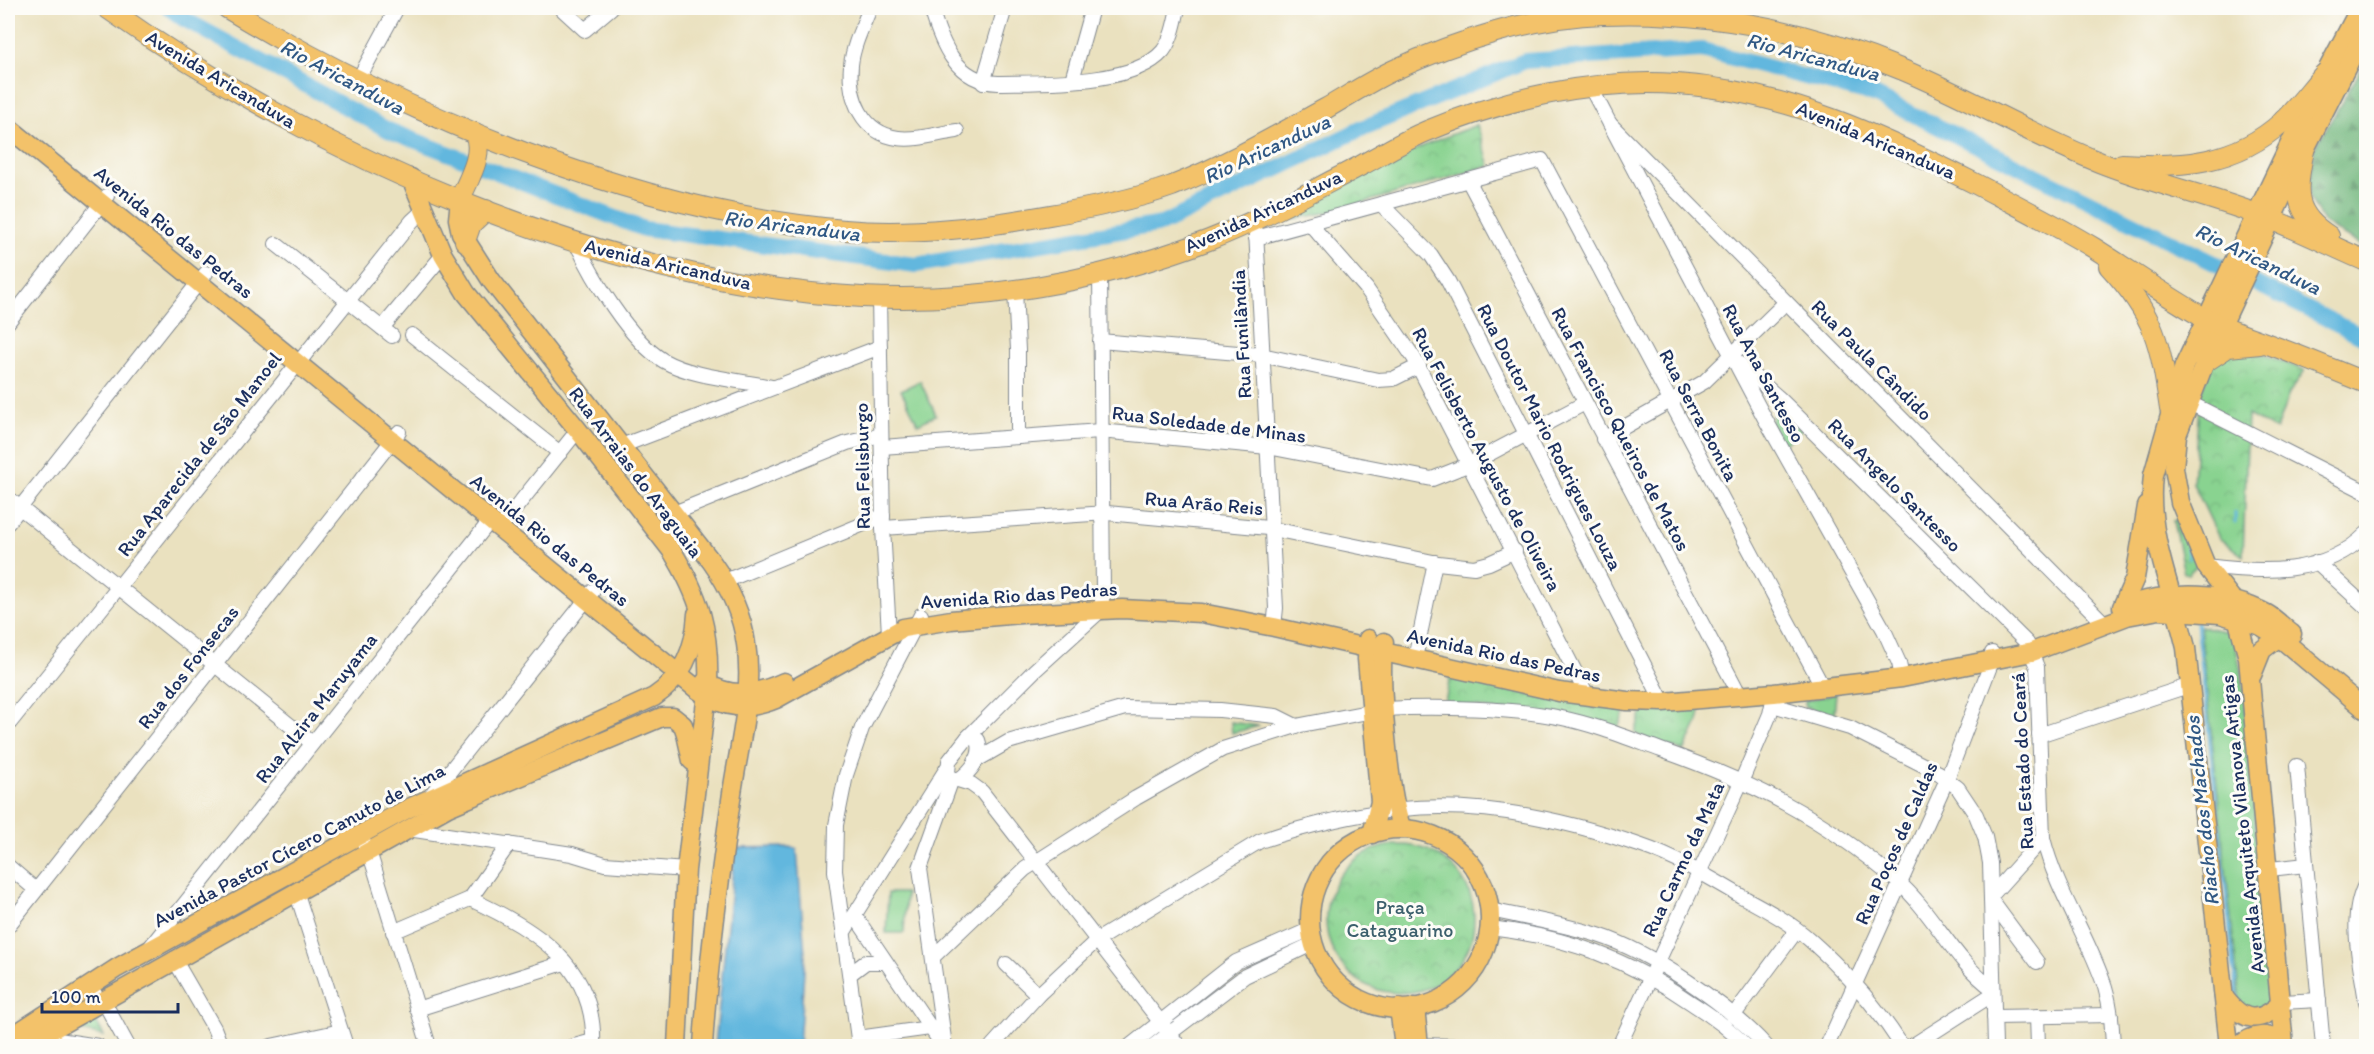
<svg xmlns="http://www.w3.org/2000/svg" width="2374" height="1054" viewBox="0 0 2374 1054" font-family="Itim,sans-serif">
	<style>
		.grass { fill: #89d390; stroke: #528177; stroke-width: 1.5 }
		.forest { fill: url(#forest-firs); stroke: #44726c; stroke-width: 1.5 }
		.park { fill: url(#park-crowns); stroke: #528177; stroke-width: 1.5 }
		.water { fill: #62b7de; stroke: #3e739e; stroke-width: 1.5 }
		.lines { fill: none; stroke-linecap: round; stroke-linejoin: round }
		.stream { stroke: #62b7de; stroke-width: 3 }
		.river { stroke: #62b7de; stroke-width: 16 }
		.minor-casing { stroke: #82888e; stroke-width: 16 }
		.major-casing { stroke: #82888e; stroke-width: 21 }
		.highway-casing { stroke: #82888e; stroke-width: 22 }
		.minor { stroke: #fff; stroke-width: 14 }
		.major { stroke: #f3c26a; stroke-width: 18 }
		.highway { stroke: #f3c26a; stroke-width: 20 }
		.labels { text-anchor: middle; stroke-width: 6; stroke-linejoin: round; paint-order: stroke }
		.street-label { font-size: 20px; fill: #1b2f5e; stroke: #fdfcf7 }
		.park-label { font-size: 20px; fill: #3c606d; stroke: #fdfcf7 }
		.water-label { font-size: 21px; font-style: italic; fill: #305884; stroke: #fdfcf7 }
	</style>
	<defs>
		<pattern id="forest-firs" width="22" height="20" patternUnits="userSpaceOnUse" patternTransform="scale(1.5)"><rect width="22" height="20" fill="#6eb57a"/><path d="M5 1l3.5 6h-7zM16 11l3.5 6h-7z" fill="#5a9467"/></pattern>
		<pattern id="park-crowns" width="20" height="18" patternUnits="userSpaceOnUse" patternTransform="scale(1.5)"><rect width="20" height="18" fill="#89d390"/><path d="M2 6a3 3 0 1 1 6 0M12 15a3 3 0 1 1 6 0" fill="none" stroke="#76b57f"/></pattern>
	</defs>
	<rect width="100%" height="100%" fill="#fdfcf7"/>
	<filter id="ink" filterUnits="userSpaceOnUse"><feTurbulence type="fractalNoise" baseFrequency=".0167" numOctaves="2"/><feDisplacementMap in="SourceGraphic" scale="12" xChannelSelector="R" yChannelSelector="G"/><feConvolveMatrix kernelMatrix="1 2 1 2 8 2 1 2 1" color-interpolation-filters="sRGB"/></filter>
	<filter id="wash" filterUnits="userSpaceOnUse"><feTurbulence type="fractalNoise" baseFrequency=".008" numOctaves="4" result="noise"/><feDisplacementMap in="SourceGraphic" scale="24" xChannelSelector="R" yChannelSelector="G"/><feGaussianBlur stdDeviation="1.35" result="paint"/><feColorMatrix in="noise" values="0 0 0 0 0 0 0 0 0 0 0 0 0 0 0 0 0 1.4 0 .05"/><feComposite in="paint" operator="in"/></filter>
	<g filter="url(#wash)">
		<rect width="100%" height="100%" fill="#eae1bf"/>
		<g class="grass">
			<path d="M920 381 936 415 918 424 901 390Z"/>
			<path d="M2200 626 2233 633 2243 682 2267 951 2268 1004 2262 1011 2241 1012Z"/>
			<path d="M888 893H906L904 933H886Z"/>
		</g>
		<path class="forest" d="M2366 61V249L2324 223 2309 197 2314 149Z"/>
		<g class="park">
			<path d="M1477 125 1490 166 1334 211 1275 223C1340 185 1406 150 1477 125Z"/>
			<path d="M2242 347 2305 370 2289 393 2276 430 2248 415 2243 556 2219 538 2193 483 2200 394 2214 359Z"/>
			<path d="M1776 409 1802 430 1783 445 1770 422Z"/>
			<path d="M2178 519 2197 565 2188 574 2184 573 2173 521Z"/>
			<path d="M1456 676 1626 709 1617 730 1445 702 1450 677Z"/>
			<path d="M1836 693 1834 716 1805 707V701Z"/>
			<path d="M1701 707 1698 722 1684 751 1645 739 1635 733 1641 714 1648 709Z"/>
			<path d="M1231 722 1259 726 1232 733Z"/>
			<circle cx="1400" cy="919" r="74"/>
			<path d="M95 1019 104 1036 75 1030Z"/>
		</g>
		<path class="water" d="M789 847 797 849 805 955 799 1046H715L735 848Z"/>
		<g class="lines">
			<g class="stream">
				<path d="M2235 522V512"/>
				<path d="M2187 548 2189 559"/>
				<path d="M2197 622 2237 997"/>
			</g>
			<path class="river" d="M169 8 182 18 388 130 644 229 916 265 1162 224 1365 127 1525 61 1702 50 1874 95 2366 338"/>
		</g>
	</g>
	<g filter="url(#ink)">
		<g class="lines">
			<defs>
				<g id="minor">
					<path d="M561 8 585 30 611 8"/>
					<path d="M870 8C863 26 853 45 851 65 848 98 862 133 898 138 916 141 939 133 957 131"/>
					<path d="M931 8C941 43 956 82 998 83 1041 82 1133 86 1163 51 1172 39 1175 22 1178 8"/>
					<path d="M358 80 397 8"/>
					<path d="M1072 80 1092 8"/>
					<path d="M983 83 1005 8"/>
					<path d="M1590 86 1764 417 1884 630 1899 663 1902 678"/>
					<path d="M1610 124 2105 624"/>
					<path d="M1468 180 1736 688 1737 696"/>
					<path d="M1381 204 1431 255 1448 281 1663 702"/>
					<path d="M1310 224 1366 288 1414 358 1588 697"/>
					<path d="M1256 231 1276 608 1274 627"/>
					<path d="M1256 238 1542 160 1819 680 1820 689"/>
					<path d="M576 242C592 277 630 341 664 361 692 377 740 380 772 387"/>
					<path d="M276 244 392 336"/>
					<path d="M1015 290 1018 350V437"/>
					<path d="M879 297 883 528 889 634"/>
					<path d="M8 322 107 196"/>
					<path d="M382 328 443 255"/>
					<path d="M412 335 560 453"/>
					<path d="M1100 341 1261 355 1378 380 1393 379 1419 366"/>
					<path d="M1732 357 1779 398 2027 643 2037 667 2043 838C2056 891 2088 935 2105 987 2111 1007 2112 1026 2113 1046"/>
					<path d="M2188 402 2366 492"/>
					<path d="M1603 439 1704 382 1786 302"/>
					<path d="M621 446 880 347"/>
					<path d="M882 447 1100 431 1268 447 1432 479 1470 464 1585 403"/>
					<path d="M8 498 312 743"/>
					<path d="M674 513 847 443 881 435"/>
					<path d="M506 520 578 430"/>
					<path d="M8 523 206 273"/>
					<path d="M883 528 1107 513 1268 528 1438 563 1474 567 1489 563 1515 551"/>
					<path d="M2317 562 2366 607"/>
					<path d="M2206 566C2260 573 2325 576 2366 534"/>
					<path d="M725 581 883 516"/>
					<path d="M1417 649 1435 562"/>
					<path d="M1773 705 1850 728 1939 773 1958 788 1976 815 1985 837 1990 863 1995 1046"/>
					<path d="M1385 709C1433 706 1515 708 1562 718 1596 725 1628 738 1661 750 1754 783 1821 816 1897 881 1934 913 1953 960 1993 989"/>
					<path d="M8 725 412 221 424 210"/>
					<path d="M2039 735 2188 686"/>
					<path d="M968 737 1034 671 1101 610 1103 591 1100 273"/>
					<path d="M968 737 978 740C984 755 971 772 958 780L952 779 948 773 949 761Z"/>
					<path d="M975 761 1008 742 1125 708 1220 710 1276 716 1296 726"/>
					<path d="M2297 766 2323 1046"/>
					<path d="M958 780 971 784 982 792 1179 1046"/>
					<path d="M427 800 593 591"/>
					<path d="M408 829 572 854 605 864 686 870"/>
					<path d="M359 835 369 851 429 1046"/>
					<path d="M8 866 36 890"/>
					<path d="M2270 869 2306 865"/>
					<path d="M2366 883C2347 918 2361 965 2366 1002"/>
					<path d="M296 891 346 1046"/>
					<path d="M1991 896 2043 838"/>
					<path d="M470 899C534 928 597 966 593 1046"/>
					<path d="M1991 900 2037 962"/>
					<path d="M1490 910C1526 918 1563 924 1598 935 1651 952 1729 1005 1766 1046"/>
					<path d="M855 916 943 1046"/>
					<path d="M8 926 399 432"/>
					<path d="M1490 928C1568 937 1628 959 1693 1004 1712 1016 1731 1030 1746 1046"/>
					<path d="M845 930 947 768"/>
					<path d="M393 932 470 899 509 844"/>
					<path d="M147 951 490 521"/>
					<path d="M933 957 1025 869 1136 798 1223 749 1296 726 1373 711"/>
					<path d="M174 959 214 1028 221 1046"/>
					<path d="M1006 964 1038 995"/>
					<path d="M850 974 866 962H884"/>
					<path d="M90 985 97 998 103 1000 128 1046"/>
					<path d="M2282 1002 2319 1000"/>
					<path d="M417 1009 564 963"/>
					<path d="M1733 1016 1797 930"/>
					<path d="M2037 1016 2038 1046"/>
					<path d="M1994 1017 2111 1015"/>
					<path d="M39 1037 98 1046"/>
					<path d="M858 1038 930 1028"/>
					<path d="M1419 1045 1462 1046"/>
					<path d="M271 1046 341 1031"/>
					<path d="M574 1046 593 1041"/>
					<path d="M859 1046 835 871 836 825 846 775 862 728 921 615"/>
					<path d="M945 1046 920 868 952 779"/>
					<path d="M992 1046 1038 995 1097 940 1260 841C1305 826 1355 814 1402 809 1481 801 1566 820 1639 845 1675 857 1709 877 1741 896 1765 909 1790 922 1810 940 1845 971 1877 1007 1902 1046"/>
					<path d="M1130 1046 1236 962 1311 929"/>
					<path d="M1153 1046 1245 976 1314 943"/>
					<path d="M1619 1046 1742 780 1770 714 1774 696"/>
					<path d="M1827 1046 1947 779 1992 661V653"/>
					<path d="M1912 1046 1993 994"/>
				</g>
				<g id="major">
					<path d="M8 127 698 690C724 709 747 711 776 699L903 628 951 620 1021 614 1122 609 1201 613 1274 627 1559 692 1627 701 1663 702 1774 693 1902 678 2032 652 2127 616 2159 610 2220 614 2261 626 2279 637 2366 710"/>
					<path d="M411 178 443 255 466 293 578 430 672 551C700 597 710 630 708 684L686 870 677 1046"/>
					<path d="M460 199 458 219 461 233 491 280 711 561C728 585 742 614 746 644 754 692 739 745 732 793 720 877 708 961 703 1046"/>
					<path d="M2127 605C2171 591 2226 591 2267 614 2276 619 2284 628 2292 634"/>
					<path d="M2122 607 2135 578 2147 506"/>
					<path d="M1368 639 1367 659 1380 802 1372 834"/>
					<path d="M1384 642C1378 676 1389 797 1402 829"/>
					<path d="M2252 675 2262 650 2279 637"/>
					<path d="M705 682C731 699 758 694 784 682"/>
					<circle cx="1400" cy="919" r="90"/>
					<path d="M2224 997C2243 1022 2259 1025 2282 1002"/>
					<path d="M1415 1007 1419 1046"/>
					<path d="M1399 1008 1404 1046"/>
					<path d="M8 1039 117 968 407 809 654 697C684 677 695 648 697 614"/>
					<path d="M23 1046 448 807 662 717H673L683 725 686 734 692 761"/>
					<path d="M2229 1046 2186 648C2173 591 2146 534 2153 475L2184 366 2304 114 2360 8"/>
					<path d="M2239 1046C2251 1035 2271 1030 2281 1046"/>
					<path d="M2284 1046 2248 658 2232 599 2206 566 2180 502 2174 468 2177 435 2205 362 2294 171 2366 29"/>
				</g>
				<g id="highway">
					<path d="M107 8C316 156 603 283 862 297 979 303 1099 282 1209 240 1261 220 1312 191 1362 165 1384 153 1405 140 1427 131 1504 99 1594 78 1677 84 1785 91 1881 136 1976 184 2016 205 2056 225 2094 248 2132 272 2169 298 2208 320 2229 331 2253 338 2276 347 2306 358 2336 371 2366 383"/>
					<path d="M227 8C405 116 637 212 845 230 913 236 983 227 1050 215 1090 208 1133 200 1172 186 1224 166 1276 136 1325 109 1348 96 1370 81 1394 70 1456 41 1535 16 1603 14 1707 10 1807 30 1903 70 1970 98 2032 135 2099 162 2149 182 2201 194 2251 212 2291 225 2328 245 2366 261"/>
					<path d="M2284 120 2299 125 2306 132C2307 141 2305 147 2303 155 2295 192 2294 214 2329 236"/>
					<path d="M2122 164C2180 168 2236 164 2282 122 2297 108 2310 90 2324 74"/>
					<path d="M460 199C469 178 484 155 475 133"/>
					<path d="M465 241 471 224 486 210"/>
					<path d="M2109 266C2156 317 2160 343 2170 409"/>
					<path d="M2205 362 2228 347 2260 344"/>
				</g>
			</defs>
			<use href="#minor" class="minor-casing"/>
			<use href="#major" class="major-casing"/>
			<use href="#highway" class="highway-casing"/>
			<use href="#minor" class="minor"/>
			<use href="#major" class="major"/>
			<use href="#highway" class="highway"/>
		</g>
	</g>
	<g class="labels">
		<g class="street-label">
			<text transform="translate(221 79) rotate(31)" y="7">Avenida Aricanduva</text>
			<text transform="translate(1876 140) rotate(23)" y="7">Avenida Aricanduva</text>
			<text transform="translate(1263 211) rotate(-25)" y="7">Avenida Aricanduva</text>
			<text transform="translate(174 232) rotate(39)" y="7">Avenida Rio das Pedras</text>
			<text transform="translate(668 264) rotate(13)" y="7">Avenida Aricanduva</text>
			<text transform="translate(1241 334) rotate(-93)" y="7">Rua Funilândia</text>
			<text transform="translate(1872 360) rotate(45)" y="7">Rua Paula Cândido</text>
			<text transform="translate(1764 373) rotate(62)" y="7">Rua Ana Santesso</text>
			<text transform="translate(1699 415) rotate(62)" y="7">Rua Serra Bonita</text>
			<text transform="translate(1209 424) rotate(7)" y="7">Rua Soledade de Minas</text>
			<text transform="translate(1621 429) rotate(62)" y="7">Rua Francisco Queiros de Matos</text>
			<text transform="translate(1550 437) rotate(63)" y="7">Rua Doutor Mario Rodrigues Louza</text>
			<text transform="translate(199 454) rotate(-52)" y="7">Rua Aparecida de São Manoel</text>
			<text transform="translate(1487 459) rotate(62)" y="7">Rua Felisberto Augusto de Oliveira</text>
			<text transform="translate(862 466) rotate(-91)" y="7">Rua Felisburgo</text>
			<text transform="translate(636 472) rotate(53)" y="7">Rua Arraias do Araguaia</text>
			<text transform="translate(1895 485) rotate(45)" y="7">Rua Angelo Santesso</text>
			<text transform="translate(1204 503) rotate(5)" y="7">Rua Arão Reis</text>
			<text transform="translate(550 540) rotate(39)" y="7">Avenida Rio das Pedras</text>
			<text transform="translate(1019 595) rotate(-4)" y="7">Avenida Rio das Pedras</text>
			<text transform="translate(1504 655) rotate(12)" y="7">Avenida Rio das Pedras</text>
			<text transform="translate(188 667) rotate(-52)" y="7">Rua dos Fonsecas</text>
			<text transform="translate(316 708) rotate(-52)" y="7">Rua Alzira Maruyama</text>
			<text transform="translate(2022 761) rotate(-93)" y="7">Rua Estado do Ceará</text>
			<text transform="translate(2242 824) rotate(-96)" y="7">Avenida Arquiteto Vilanova Artigas</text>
			<text transform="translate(1896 843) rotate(-66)" y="7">Rua Poços de Caldas</text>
			<text transform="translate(299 845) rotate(-28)" y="7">Avenida Pastor Cícero Canuto de Lima</text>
			<text transform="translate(1683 859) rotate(-65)" y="7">Rua Carmo da Mata</text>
		</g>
		<g class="park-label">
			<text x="1400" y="914">Praça<tspan x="1400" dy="23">Cataguarino</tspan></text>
		</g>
		<g class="water-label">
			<text transform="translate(1813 57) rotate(15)" y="7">Rio Aricanduva</text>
			<text transform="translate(342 77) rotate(28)" y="7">Rio Aricanduva</text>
			<text transform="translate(1267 149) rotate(-25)" y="7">Rio Aricanduva</text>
			<text transform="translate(792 226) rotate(7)" y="7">Rio Aricanduva</text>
			<text transform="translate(2258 259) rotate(26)" y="7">Rio Aricanduva</text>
			<text transform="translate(2202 811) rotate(-96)" y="7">Riacho dos Machados</text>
		</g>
	</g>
	<rect width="2374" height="1054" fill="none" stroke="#fdfcf7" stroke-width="30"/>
	<path d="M42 1003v9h136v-9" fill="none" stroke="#1b2f5e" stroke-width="3"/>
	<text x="51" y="1003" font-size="18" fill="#1b2f5e" stroke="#fdfcf7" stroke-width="4.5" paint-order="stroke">100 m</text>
</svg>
